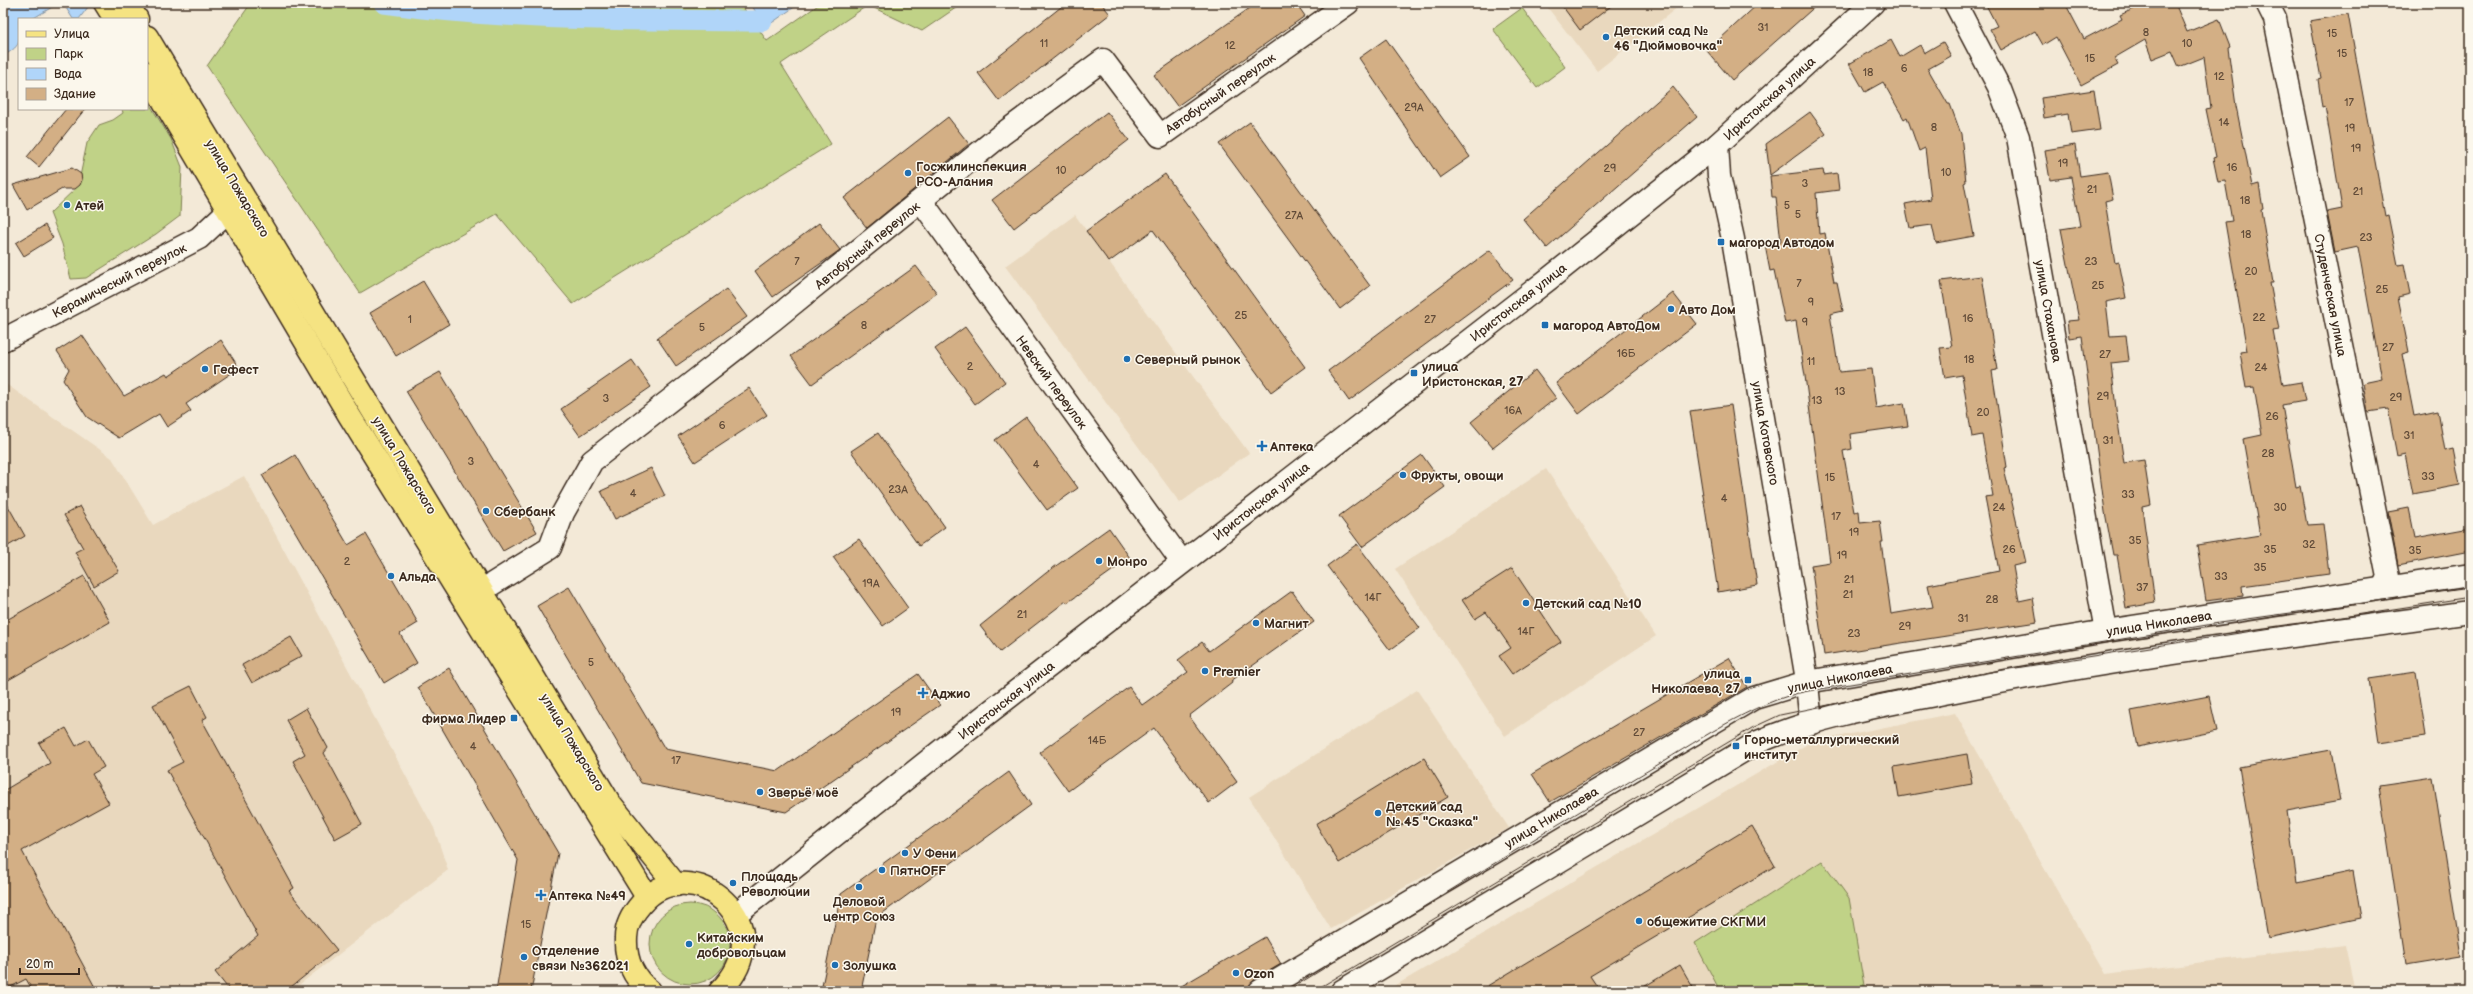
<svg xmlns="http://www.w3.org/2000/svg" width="2473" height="994" viewBox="0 0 2473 994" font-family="'Balsamiq Sans',sans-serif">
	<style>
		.built { fill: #e9d8be }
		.green { fill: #c0d287; stroke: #7e7e52 }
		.water { fill: #b0d5f9; stroke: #8191a1 }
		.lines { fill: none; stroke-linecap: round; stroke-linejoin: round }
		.canal { stroke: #b0d5f9; stroke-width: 21 }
		.building { fill: #d3af85; stroke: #3b2a1e }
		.street-casing { stroke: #3b2a1e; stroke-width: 25 }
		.secondary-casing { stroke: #3b2a1e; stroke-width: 25 }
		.primary-casing { stroke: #3b2a1e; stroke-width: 25 }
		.street { stroke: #fbf7ec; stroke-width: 22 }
		.secondary { stroke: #fbf7ec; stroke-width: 22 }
		.primary { stroke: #f5e382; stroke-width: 22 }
		.tram { stroke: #3b2a1e; stroke-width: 1 }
		.poi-dot { fill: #1f6fb2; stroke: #fbf7ec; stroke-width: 1.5 }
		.labels { text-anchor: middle; stroke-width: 3; stroke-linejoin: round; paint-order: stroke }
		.number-label { font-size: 11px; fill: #614b38 }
		.poi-label { font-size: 13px; font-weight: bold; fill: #3b2a1e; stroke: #fbf7ec; text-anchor: start }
		.street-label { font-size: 13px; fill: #3b2a1e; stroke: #fbf7ec }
	</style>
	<rect width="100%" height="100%" fill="#f3e9d7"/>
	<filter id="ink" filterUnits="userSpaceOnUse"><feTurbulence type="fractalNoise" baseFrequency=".025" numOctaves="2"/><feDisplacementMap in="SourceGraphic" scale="8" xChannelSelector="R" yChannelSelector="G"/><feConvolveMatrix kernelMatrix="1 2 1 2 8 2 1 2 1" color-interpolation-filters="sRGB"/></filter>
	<g filter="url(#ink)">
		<g class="built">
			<path d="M1544 3H1683L1597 71Z"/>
			<path d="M1075 215 1249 453 1180 503 1005 266Z"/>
			<path d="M3 382 112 458 153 525 244 476 434 828 448 870 291 991H3Z"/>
			<path d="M1546 469 1656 636 1505 736 1395 569Z"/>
			<path d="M1417 690 1509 828 1331 929 1249 797Z"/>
			<path d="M1955 713 2105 974 2345 945 2355 991H1386L1811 742Z"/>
		</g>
		<g class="green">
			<path d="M251 3H740L767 41 821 3H963L922 31 868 5 781 64 831 144 573 304 497 214 360 293 207 66Z"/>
			<path d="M1522 8 1565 67 1537 88 1493 29Z"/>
			<path d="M147 100 171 139 182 167 180 216 156 234 86 278 71 279 62 244 50 213 78 186 87 143 99 125 113 120 123 113 122 109H147Z"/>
			<path d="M1822 861 1849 898 1865 991H1720L1695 943Z"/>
			<circle cx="690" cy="944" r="40"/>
		</g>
		<g class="water">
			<path d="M3 3H59L32 19H19C19 41 24 44 3 56Z"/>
			<path d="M63 3H91L79 19H73Z"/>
			<path d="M750 3H800L766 27Z"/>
		</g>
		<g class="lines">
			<path class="canal" d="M384 3C509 21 636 20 762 21"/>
		</g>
		<g class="building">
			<path d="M1066 3H1101L1110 14 999 101 978 73Z"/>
			<path d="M1257 3H1296L1305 16 1177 106 1154 75Z"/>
			<path d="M1560 3H1615L1580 30Z"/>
			<path d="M1759 3H1819L1732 80 1707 51Z"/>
			<path d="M1985 3H2065L2084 39 2122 19 2120 15 2147 3H2175L2187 32 2219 19 2230 47 2228 48 2236 106 2252 186 2259 184 2263 209 2261 210 2273 283H2270L2279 330 2273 331 2283 385 2301 382 2305 401 2282 405 2296 487 2300 486 2307 525 2323 524 2329 574 2242 586 2243 596 2206 601 2197 545 2260 535 2243 439 2262 435 2254 387 2246 388 2240 352 2247 351 2225 222 2232 221 2225 181 2218 182 2213 158 2216 157 2206 109 2211 108 2204 57 2179 67 2172 51 2152 59 2145 40 2114 58 2118 65 2081 85 2056 37 2043 45 2035 31 2001 50 1990 29 1997 26Z"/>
			<path d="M2348 14 2385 216 2388 215 2398 265 2404 264 2410 294 2398 297 2409 352 2402 354 2414 416 2438 411 2445 451 2453 449 2460 485 2413 494 2405 454 2397 456 2388 409 2368 412 2363 383 2382 379 2358 247 2335 252 2327 212 2342 209 2325 106 2322 107 2318 79 2321 78 2310 21Z"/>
			<path d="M1386 39 1470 157 1440 178 1359 58Z"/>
			<path d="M1891 40 1900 57 1920 45 1924 53 1943 42 1951 56 1928 69 1948 104H1950L1961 134 1966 182 1964 183 1974 236 1936 243 1932 225 1910 228 1905 204 1931 199 1925 148 1919 151 1907 117 1904 119 1883 82 1865 92 1849 64Z"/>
			<path d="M1673 87 1697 117 1547 248 1523 219Z"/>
			<path d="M2094 90 2100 130 2071 134 2068 114 2044 118 2041 98Z"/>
			<path d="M66 109H85L39 167 27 157Z"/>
			<path d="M1107 112 1129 140 1014 228 992 200Z"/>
			<path d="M1810 112 1826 134 1770 175 1766 144Z"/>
			<path d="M948 117 969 144 867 228 844 198Z"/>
			<path d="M1250 122 1370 286 1340 309 1219 144Z"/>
			<path d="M2075 145 2080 176 2108 172 2113 199 2105 201 2115 263 2119 262 2126 298 2106 302 2110 336 2126 335 2129 361 2111 363 2116 409 2124 463 2144 460 2151 505 2142 507 2155 603 2126 608 2117 555H2113L2105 512 2082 336 2069 338 2067 321 2079 320 2061 229 2080 226 2071 177 2050 180 2045 150Z"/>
			<path d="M72 168 81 174 82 180 80 185 75 189H62L27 210 13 185Z"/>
			<path d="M1823 170 1824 175 1837 173 1839 190 1816 193 1819 234 1825 233 1834 282H1837L1843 311 1830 314 1839 372 1871 369 1876 408 1904 403 1908 426 1850 434 1852 449 1843 451 1854 512 1859 511 1860 523 1880 521 1883 542H1881L1891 614 1933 607 1928 585 1999 571 1985 497 1993 496 1982 435 1972 437 1962 375 1945 378 1940 348 1952 347 1941 281 1982 276 1997 370 1992 371 2007 467 2004 468 2026 563 2013 566 2019 601 2033 598 2037 622 1824 655 1811 565 1830 562 1805 376 1796 321 1785 323 1774 270 1770 271 1765 245 1781 242 1776 197H1772L1770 176Z"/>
			<path d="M1165 174 1305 367 1271 392 1153 230 1109 262 1086 231Z"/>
			<path d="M819 223 840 250 773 297 755 271Z"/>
			<path d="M45 225 53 238 24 256 16 243Z"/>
			<path d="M1490 250 1513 280 1349 401 1328 371Z"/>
			<path d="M916 266 937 293 812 384 791 356Z"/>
			<path d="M423 281 449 324 396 356 370 313Z"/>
			<path d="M726 289 747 317 676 366 657 338Z"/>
			<path d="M1673 293 1697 324 1579 414 1556 383Z"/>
			<path d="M965 327 1005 382 975 404 935 349Z"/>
			<path d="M82 335 124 396 166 373 168 376 221 340 239 368 186 404 191 411 167 427 159 414 119 438 87 417 63 380 69 369 57 351Z"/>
			<path d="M632 360 651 387 580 436 561 409Z"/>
			<path d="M1535 370 1556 398 1493 448 1471 422Z"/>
			<path d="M440 372 537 532 503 551 406 391Z"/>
			<path d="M749 388 767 415 695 462 678 436Z"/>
			<path d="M1731 405 1757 585 1718 592 1690 411Z"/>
			<path d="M1026 417 1078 488 1047 510 995 440Z"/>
			<path d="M878 433 945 527 919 546 851 451Z"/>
			<path d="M295 455 348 545 366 534 418 623 400 634 417 663 384 683 262 475Z"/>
			<path d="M1422 455 1445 487 1362 547 1339 516Z"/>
			<path d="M651 468 665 496 615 519 601 491Z"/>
			<path d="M3 497 25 536 3 549Z"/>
			<path d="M80 506 119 571 94 586 75 552 83 548 64 515Z"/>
			<path d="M2409 508 2415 538 2470 528V551L2398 565 2388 512Z"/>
			<path d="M1109 528 1130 558 1067 603 1066 601 1000 652 980 626 1046 573Z"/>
			<path d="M859 539 908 608 883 626 833 557Z"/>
			<path d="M1357 544 1420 628 1390 650 1327 566Z"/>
			<path d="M1512 568 1561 642 1512 674 1499 656 1511 648 1486 612 1475 619 1462 600Z"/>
			<path d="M84 576 110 622 3 683V622Z"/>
			<path d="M569 587 665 749 778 771 918 674 940 705 786 812 641 783 537 606Z"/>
			<path d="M1292 591 1314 622 1231 681 1232 683 1189 716 1237 782 1209 803 1154 728 1068 791 1040 752 1129 687 1142 705 1188 672 1178 660 1202 642 1209 651Z"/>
			<path d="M291 637 302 656 252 683 242 665Z"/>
			<path d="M1729 658 1747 687 1550 802 1532 774Z"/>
			<path d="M449 668 558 853 531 991H496L518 860 418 687Z"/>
			<path d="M2416 672 2426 736 2378 743 2369 679Z"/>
			<path d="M191 686 207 717 202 720 294 888 289 891 337 950 286 991H230L215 972 258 936 167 770 183 762 153 705Z"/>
			<path d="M2209 696 2217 731 2138 747 2131 711Z"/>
			<path d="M306 708 328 748 324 753 362 824 335 839 293 761 305 754 286 720Z"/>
			<path d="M66 728 76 746 88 739 104 767 92 774 109 803 22 851 97 991H33L26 979 3 991V791L50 763 39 743Z"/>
			<path d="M2331 750 2340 801 2287 811 2297 883 2353 871 2361 918 2268 938 2239 767Z"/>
			<path d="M1967 754 1972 784 1899 797 1894 767Z"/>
			<path d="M1424 758 1448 797 1339 863 1316 824Z"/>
			<path d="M1009 772 1031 805 876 918 861 991H821L841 894Z"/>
			<path d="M2433 777 2461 956 2406 965 2379 785Z"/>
			<path d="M1752 826 1775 866 1590 976 1600 991H1479Z"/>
			<path d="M1265 937 1281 964 1254 980 1248 991H1173Z"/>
			<path d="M1680 965 1695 991H1637Z"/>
		</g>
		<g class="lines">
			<defs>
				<g id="street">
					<path d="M1955 3 1999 87 2018 137 2106 631"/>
					<path d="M2267 3 2275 19 2388 577 2383 588"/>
					<path d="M1717 145 1719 176 1733 239 1806 674 1811 723"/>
					<path d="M922 202 1182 562"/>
					<path d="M3 340 199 238 228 211"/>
					<path d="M481 591 550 548 563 513 592 461 774 319 1001 135 1103 60 1160 136 1348 3"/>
				</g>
				<g id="secondary">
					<path d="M736 914 987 714 1550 278 1717 145 1873 3"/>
					<path d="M1260 991 1754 698 1807 682 2106 631 2470 575"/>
					<path d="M1342 991 1758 742C1820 715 1888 704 1955 691 2125 656 2298 636 2470 612"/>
				</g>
				<g id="primary">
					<path d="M105 3 115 19"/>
					<path d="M127 3 137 19"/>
					<path d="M147 37 609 802 676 885"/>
					<path d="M147 73 349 415 647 897"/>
					<path d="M650 991C633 978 625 959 626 938 626 924 633 913 642 903 690 847 787 925 720 991"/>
				</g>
			</defs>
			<use href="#street" class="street-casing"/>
			<use href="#secondary" class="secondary-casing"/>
			<use href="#primary" class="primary-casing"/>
			<use href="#street" class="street"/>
			<use href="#secondary" class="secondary"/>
			<use href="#primary" class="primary"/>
			<g class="tram">
				<path d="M1287 991C1406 918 1524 844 1644 773 1692 745 1753 701 1808 691L2219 623 2470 588"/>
				<path d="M1314 991 1752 728 1780 715 1984 673 2470 597"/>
			</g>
		</g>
	</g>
	<g class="poi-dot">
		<circle cx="1606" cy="37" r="4"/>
		<circle cx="908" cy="173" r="4"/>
		<circle cx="67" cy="205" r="4"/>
		<rect x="1717" y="238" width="8" height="8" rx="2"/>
		<circle cx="1671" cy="309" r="4"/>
		<rect x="1541" y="321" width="8" height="8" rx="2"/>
		<circle cx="1127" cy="359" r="4"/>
		<circle cx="205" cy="369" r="4"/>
		<rect x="1410" y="369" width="8" height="8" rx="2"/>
		<path d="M1260 440h4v4h4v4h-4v4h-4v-4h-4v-4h4z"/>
		<circle cx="1403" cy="475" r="4"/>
		<circle cx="486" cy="511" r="4"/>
		<circle cx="1099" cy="561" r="4"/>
		<circle cx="391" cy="576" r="4"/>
		<circle cx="1526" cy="603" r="4"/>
		<circle cx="1256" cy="623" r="4"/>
		<circle cx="1205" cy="671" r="4"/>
		<rect x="1744" y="676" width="8" height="8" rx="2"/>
		<path d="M921 687h4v4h4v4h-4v4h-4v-4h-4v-4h4z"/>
		<rect x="510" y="714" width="8" height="8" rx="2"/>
		<rect x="1732" y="742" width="8" height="8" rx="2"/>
		<circle cx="760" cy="792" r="4"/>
		<circle cx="1378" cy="813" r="4"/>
		<circle cx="905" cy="853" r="4"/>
		<circle cx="882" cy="870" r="4"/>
		<circle cx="733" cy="883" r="4"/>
		<circle cx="859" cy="887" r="4"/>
		<path d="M539 889h4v4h4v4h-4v4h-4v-4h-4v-4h4z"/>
		<circle cx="1639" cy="921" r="4"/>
		<circle cx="689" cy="944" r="4"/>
		<circle cx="524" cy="957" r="4"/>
		<circle cx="835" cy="965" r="4"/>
		<circle cx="1236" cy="973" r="4"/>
	</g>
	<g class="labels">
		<g class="number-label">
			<text x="1763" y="31">31</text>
			<text x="2146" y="36">8</text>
			<text x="2332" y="37">15</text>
			<text x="1044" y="47">11</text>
			<text x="2187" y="47">10</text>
			<text x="1230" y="49">12</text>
			<text x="2342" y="57">15</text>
			<text x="2090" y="62">15</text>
			<text x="1904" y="72">6</text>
			<text x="1868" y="76">18</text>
			<text x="2219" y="80">12</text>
			<text x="2349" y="106">17</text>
			<text x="1414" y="111">29А</text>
			<text x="2224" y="126">14</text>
			<text x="1934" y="131">8</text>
			<text x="2350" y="132">19</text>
			<text x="2356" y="152">19</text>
			<text x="2063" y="167">19</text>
			<text x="2232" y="171">16</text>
			<text x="1610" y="172">29</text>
			<text x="1061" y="174">10</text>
			<text x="1946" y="176">10</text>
			<text x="1805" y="187">3</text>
			<text x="2092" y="193">21</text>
			<text x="2358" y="195">21</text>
			<text x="2245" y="204">18</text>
			<text x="1787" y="209">5</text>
			<text x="1798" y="218">5</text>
			<text x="1294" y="219">27А</text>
			<text x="2246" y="238">18</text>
			<text x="2366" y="241">23</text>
			<text x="797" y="265">7</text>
			<text x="2091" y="265">23</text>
			<text x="2251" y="275">20</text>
			<text x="1799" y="287">7</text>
			<text x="2098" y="289">25</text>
			<text x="2382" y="293">25</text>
			<text x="1811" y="306">9</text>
			<text x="1241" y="319">25</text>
			<text x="2259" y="321">22</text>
			<text x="1968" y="322">16</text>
			<text x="410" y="323">1</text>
			<text x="1430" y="323">27</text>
			<text x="1805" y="326">9</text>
			<text x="864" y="329">8</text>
			<text x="702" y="331">5</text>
			<text x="2388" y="351">27</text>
			<text x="1626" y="357">16Б</text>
			<text x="2105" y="358">27</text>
			<text x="1969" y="363">18</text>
			<text x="1811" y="365">11</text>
			<text x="970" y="370">2</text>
			<text x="2261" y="371">24</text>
			<text x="1840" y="395">13</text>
			<text x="2103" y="400">29</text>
			<text x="2396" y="401">29</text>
			<text x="606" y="402">3</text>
			<text x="1817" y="404">13</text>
			<text x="1513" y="414">16А</text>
			<text x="1983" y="416">20</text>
			<text x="2272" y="420">26</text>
			<text x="722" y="429">6</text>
			<text x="2409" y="439">31</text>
			<text x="2108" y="444">31</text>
			<text x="2268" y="457">28</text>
			<text x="471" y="465">3</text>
			<text x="1036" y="468">4</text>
			<text x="2428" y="480">33</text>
			<text x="1830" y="481">15</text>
			<text x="898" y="493">23А</text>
			<text x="633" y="497">4</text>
			<text x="2128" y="498">33</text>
			<text x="1724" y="502">4</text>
			<text x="1999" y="511">24</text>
			<text x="2280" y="511">30</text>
			<text x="1836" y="520">17</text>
			<text x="1854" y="536">19</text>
			<text x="2135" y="544">35</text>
			<text x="2309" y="548">32</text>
			<text x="2009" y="553">26</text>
			<text x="2270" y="553">35</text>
			<text x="2415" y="554">35</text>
			<text x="1842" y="559">19</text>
			<text x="347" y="565">2</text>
			<text x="2260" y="571">35</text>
			<text x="2221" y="580">33</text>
			<text x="1849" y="583">21</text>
			<text x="871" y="587">19А</text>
			<text x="2142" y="591">37</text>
			<text x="1848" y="598">21</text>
			<text x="1373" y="601">14Г</text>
			<text x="1992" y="603">28</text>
			<text x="1022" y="618">21</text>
			<text x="1963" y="622">31</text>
			<text x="1905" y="630">29</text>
			<text x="1526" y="635">14Г</text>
			<text x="1854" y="637">23</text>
			<text x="591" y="666">5</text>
			<text x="896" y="716">19</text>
			<text x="1639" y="736">27</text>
			<text x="1097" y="744">14Б</text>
			<text x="473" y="750">4</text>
			<text x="676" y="764">17</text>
			<text x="526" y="928">15</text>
		</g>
		<g class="poi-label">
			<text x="1614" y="35">Детский сад №<tspan x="1614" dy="15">46 "Дюймовочка"</tspan></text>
			<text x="916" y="171">Госжилинспекция<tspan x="916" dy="15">РСО-Алания</tspan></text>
			<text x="75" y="210">Атей</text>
			<text x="1729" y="247">магород Автодом</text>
			<text x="1679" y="314">Авто Дом</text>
			<text x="1553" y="330">магород АвтоДом</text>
			<text x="1135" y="364">Северный рынок</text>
			<text x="1422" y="371">улица<tspan x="1422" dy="15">Иристонская, 27</tspan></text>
			<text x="213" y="374">Гефест</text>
			<text x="1270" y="451">Аптека</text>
			<text x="1411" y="480">Фрукты, овощи</text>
			<text x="494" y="516">Сбербанк</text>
			<text x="1107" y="566">Монро</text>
			<text x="399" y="581">Альда</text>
			<text x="1534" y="608">Детский сад №10</text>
			<text x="1264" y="628">Магнит</text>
			<text x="1213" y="676">Premier</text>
			<text x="1740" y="678" text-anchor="end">улица<tspan x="1740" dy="15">Николаева, 27</tspan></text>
			<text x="931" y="698">Аджио</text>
			<text x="506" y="723" text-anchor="end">фирма Лидер</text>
			<text x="1744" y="744">Горно-металлургический<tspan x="1744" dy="15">институт</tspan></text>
			<text x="768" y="797">Зверьё моё</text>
			<text x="1386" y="811">Детский сад<tspan x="1386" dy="15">№ 45 "Сказка"</tspan></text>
			<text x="913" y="858">У Фени</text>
			<text x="890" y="875">ПятнOFF</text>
			<text x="741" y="881">Площадь<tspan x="741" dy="15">Революции</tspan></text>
			<text x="549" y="900">Аптека №49</text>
			<text x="859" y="906" text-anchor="middle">Деловой<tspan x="859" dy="15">центр Союз</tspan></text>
			<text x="1647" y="926">общежитие СКГМИ</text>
			<text x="697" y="942">Китайским<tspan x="697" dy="15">добровольцам</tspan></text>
			<text x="532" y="955">Отделение<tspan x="532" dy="15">связи №362021</tspan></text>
			<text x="843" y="970">Золушка</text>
			<text x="1244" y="978">Ozon</text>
		</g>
		<g class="street-label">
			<text transform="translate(1220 93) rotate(-35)" y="5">Автобусный переулок</text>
			<text transform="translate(1769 98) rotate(-42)" y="5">Иристонская улица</text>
			<text transform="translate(238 188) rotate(59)" y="5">улица Пожарского</text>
			<text transform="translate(867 245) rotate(-39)" y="5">Автобусный переулок</text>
			<text transform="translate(119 280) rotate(-27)" y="5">Керамический переулок</text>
			<text transform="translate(2331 295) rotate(79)" y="5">Студенческая улица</text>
			<text transform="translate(1518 302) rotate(-38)" y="5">Иристонская улица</text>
			<text transform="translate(2049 311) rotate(80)" y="5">улица Стаханова</text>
			<text transform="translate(1052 382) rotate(54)" y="5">Невский переулок</text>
			<text transform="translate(1766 433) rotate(80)" y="5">улица Котовского</text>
			<text transform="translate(405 465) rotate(59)" y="5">улица Пожарского</text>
			<text transform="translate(1261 501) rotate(-38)" y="5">Иристонская улица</text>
			<text transform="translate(2159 623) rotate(-9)" y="5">улица Николаева</text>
			<text transform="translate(1840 678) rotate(-11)" y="5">улица Николаева</text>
			<text transform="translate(1006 700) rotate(-38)" y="5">Иристонская улица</text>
			<text transform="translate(573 742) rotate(59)" y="5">улица Пожарского</text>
			<text transform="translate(1551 817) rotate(-31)" y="5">улица Николаева</text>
		</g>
	</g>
	<rect width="2473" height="994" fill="none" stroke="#fbf7ec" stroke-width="16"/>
	<rect x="8" y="8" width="2457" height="978" fill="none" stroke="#3b2a1e" stroke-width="1.5" filter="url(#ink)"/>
	<rect x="18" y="18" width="130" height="92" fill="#fbf7ec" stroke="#aea59a"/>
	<rect x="26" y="31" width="20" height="6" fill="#f5e382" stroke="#aea59a"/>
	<text x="54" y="38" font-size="12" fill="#3b2a1e">Улица</text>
	<rect x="26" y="48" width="20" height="12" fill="#c0d287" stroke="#aea59a"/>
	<text x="54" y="58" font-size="12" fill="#3b2a1e">Парк</text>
	<rect x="26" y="68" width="20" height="12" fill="#b0d5f9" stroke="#aea59a"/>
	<text x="54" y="78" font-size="12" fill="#3b2a1e">Вода</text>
	<rect x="26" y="88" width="20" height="12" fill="#d3af85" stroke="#aea59a"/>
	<text x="54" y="98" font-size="12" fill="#3b2a1e">Здание</text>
	<path d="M20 968v6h59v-6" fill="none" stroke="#3b2a1e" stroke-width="2"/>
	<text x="26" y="968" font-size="12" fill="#3b2a1e" stroke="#fbf7ec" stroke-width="3" paint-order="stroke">20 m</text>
</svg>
